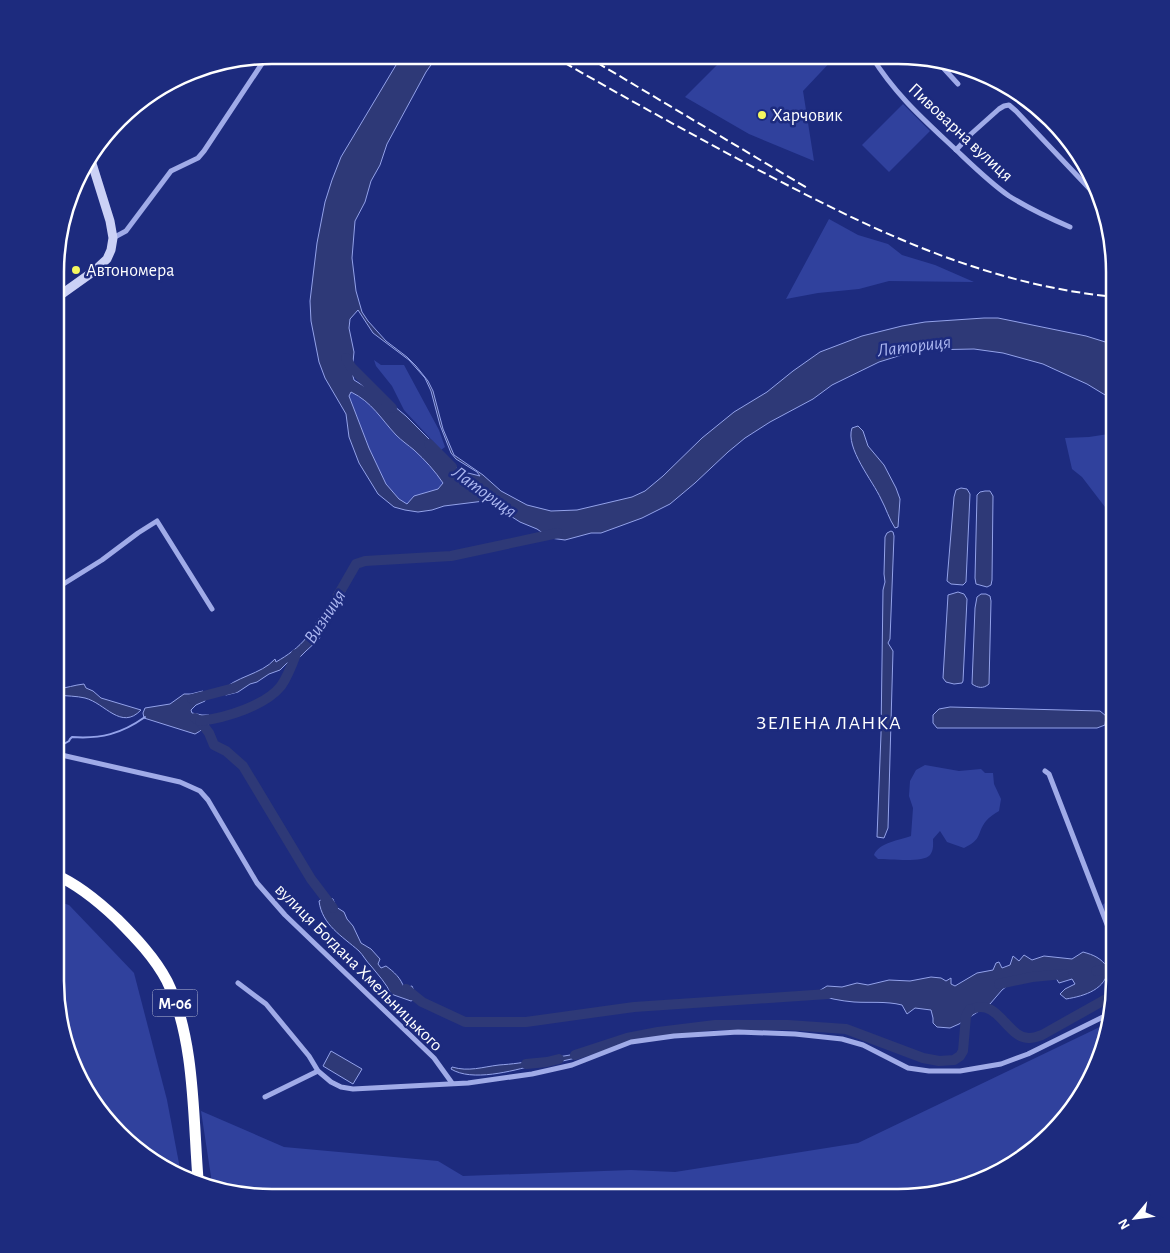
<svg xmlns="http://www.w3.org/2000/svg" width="1170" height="1253" viewBox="0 0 1170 1253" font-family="'Alegreya Sans',sans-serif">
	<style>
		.green { fill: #30419d }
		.water { fill: #2e3977; stroke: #93a2ea; fill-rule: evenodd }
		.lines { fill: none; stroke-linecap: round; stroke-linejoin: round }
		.stream { stroke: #93a2ea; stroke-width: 2 }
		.river { stroke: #2e3977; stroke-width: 10 }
		.street { stroke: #a0abe8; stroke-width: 5 }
		.secondary { stroke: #cbd1f6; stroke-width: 9 }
		.highway { stroke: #fff; stroke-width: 11 }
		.rail { stroke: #fff; stroke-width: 2; stroke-dasharray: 9 4; stroke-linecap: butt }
		.poi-dot { fill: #f6f85f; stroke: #1d2b7e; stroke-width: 2 }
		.labels { text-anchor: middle; stroke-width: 5; stroke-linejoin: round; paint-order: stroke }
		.shield { fill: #1d2b7e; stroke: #bbbfd8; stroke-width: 1 }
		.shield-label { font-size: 16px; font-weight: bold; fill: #fff }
		.poi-label { font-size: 18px; fill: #fff; stroke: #1d2b7e; text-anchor: start }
		.street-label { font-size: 18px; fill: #fff; stroke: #1d2b7e }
		.water-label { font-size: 19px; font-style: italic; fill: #abb6f0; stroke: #1d2b7e }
		.quarter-label { font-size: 20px; letter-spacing: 1px; fill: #fff; stroke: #1d2b7e }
		.rim { fill: none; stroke: #fff; stroke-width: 2.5 }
	</style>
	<rect width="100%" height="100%" fill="#1d2b7e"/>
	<g class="green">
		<path d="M726 56 835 57 803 91 814 161 749 134 685 97Z"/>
		<path d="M903 104 930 131 889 172 862 145Z"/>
		<path d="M829 219 858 235 888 244 902 255 935 265 974 282 889 281 859 289 818 293 786 299Z"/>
		<path d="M374 360 381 365H404L439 430 445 447 441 450 404 410 392 386 376 366Z"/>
		<path d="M350 392C372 402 381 419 396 435 402 441 408 445 414 450 425 459 435 471 443 483L438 489 414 496 407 504 399 499 386 484 369 448 349 396Z"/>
		<path d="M1115 433V520L1082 477 1072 469 1065 438 1089 437Z"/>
		<path d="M925 765 959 771 981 769 985 773H993L994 784 1001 799 999 811C994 814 989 817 986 821 976 834 983 839 964 848L947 842 940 831 933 839C933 844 934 850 930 855 924 863 890 859 878 859L874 855C878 843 900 840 911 836L913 808 909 796 910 781 916 770Z"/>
		<path d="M56 901 69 905 134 973 167 1100 181 1174 164 1169 92 1102 67 1051 55 995Z"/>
		<path d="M1107 902H1115V944L1100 906Z"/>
		<path d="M1106 1024 1086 1089 1019 1161 968 1186 912 1198H258L212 1183 201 1111 284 1147 438 1161 463 1176 631 1170 675 1172 858 1143Z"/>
	</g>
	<g class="water">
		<path d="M402 55H438L426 72 387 144 380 165 371 181 365 202 355 221 352 258 356 291 362 312 368 321 386 341 407 357 416 366 428 381 433 391 443 429 454 455 483 475 501 491 527 505 551 511 577 510 632 497 645 491 663 476 702 438 734 412 767 392 793 371 820 352 862 336 902 326 925 322 984 318H998L1086 336 1115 345V401L1087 384 1056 370 1043 364 1003 353 974 349 923 350 908 353 879 362 832 385 813 399 770 422 745 438 728 452 695 483 670 504 642 518 601 533H591L565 540 550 538 537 529 520 522 490 503 484 501 444 506 432 510 418 512 405 510 394 507 378 494 359 463 349 437 346 414 325 378 319 362 311 321 310 301 317 243 325 202 332 180 341 157ZM358 310 373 333 409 360 425 378 431 391 440 425 451 453 456 459 477 472 480 476 460 471 452 463 439 456 434 444 406 416 388 401 354 380 352 372 354 352 349 328 350 319ZM351 392C372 402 381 419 396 435 402 441 408 445 414 450 425 460 435 471 443 483L438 489 414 496 407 504 399 499 386 484 369 448 349 396Z"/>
		<path d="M858 426 863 431 868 446 884 465 896 488 900 499 898 527 895 528C889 519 886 508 881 499 873 481 845 448 852 428Z"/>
		<path d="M961 488 967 489 970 494 966 582 963 585 951 584 947 581 954 497 956 490Z"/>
		<path d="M985 491H990L993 496 992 580 991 585 987 587 976 584 975 578 977 495 980 492Z"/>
		<path d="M891 531 893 532 894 536 890 639 888 643 893 651 888 828 884 838 877 837 881 734 883 590 885 582 884 574 885 537 887 533Z"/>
		<path d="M348 582 344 594 337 601 336 607 329 616 326 625 319 639 306 651 297 660 289 661 280 670 269 674 257 682 250 684 238 692 226 695 221 692C235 676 261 675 275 659L276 662C288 655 298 648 307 637 314 629 316 617 326 613L336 590Z"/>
		<path d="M958 592 964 594 967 599 963 681 962 683 954 684 946 682 943 678 948 595Z"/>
		<path d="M981 594H986L990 596 991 601 989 684C983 689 978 688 972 684L975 608 977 597Z"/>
		<path d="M84 684 86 688 93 691 101 698 141 710C121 731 105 703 85 698 77 696 66 696 57 695V689C67 688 74 685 84 684Z"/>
		<path d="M203 691 205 701 196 705 191 710 192 713 202 715H209L212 722C205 725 202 731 195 734L144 718 143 713 145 708 170 704 184 694H191Z"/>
		<path d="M950 707 1100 711 1106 716 1105 725 1097 728H937L933 723V715L939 709Z"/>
		<path d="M325 897 333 899 336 907 344 912 347 919 353 926 361 943 371 949 380 959 378 964 381 968 386 966C394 972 401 978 404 988L412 986 417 998 411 1001 391 994C386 983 379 976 371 966 366 961 363 955 359 951 342 936 322 925 319 901Z"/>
		<path d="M1083 952C1094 955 1101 958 1108 968 1107 989 1085 996 1066 999L1060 994 1065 989 1075 984 1072 979 1059 983 1054 975 1013 981 1002 990 990 1004 959 1024 950 1028 937 1027 933 1023V1018L931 1010 915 1008 907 1014 902 1005C886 1001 870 1003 854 1002 841 1001 827 998 814 994L827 986 842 987 857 983 868 985 889 980 910 981 931 977 941 978 946 981 951 978V984L955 986 977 973 993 970 996 963 999 962 1002 968 1010 965 1013 956 1019 961 1024 955 1032 960 1044 956 1072 959Z"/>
		<path d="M331 1051 362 1069 353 1084 323 1066Z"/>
		<path d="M588 1052 576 1058 549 1064 547 1062 552 1058Z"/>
		<path d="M538 1059 540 1062 535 1065C512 1071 472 1082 451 1069L452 1067C469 1072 482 1067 499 1065 512 1064 524 1063 538 1059Z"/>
	</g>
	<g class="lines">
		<path class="stream" d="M57 748 69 741 70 739 72 737C101 739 121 734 145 717"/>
		<g class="river">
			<path d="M346 358 351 367 392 408"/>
			<path d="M429 444 452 467"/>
			<path d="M337 597 356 564 365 561 451 556 558 533"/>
			<path d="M192 699 234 688"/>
			<path d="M195 718 200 721 209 733 214 745 226 751 243 766 311 879 333 908"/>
			<path d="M200 721C225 718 265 706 281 686 288 676 292 665 296 654"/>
			<path d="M1096 971 1115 966"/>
			<path d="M999 984 1032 977 1064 974"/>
			<path d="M406 989 422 1002 465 1022H526L634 1007 828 994"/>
			<path d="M972 1009C998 997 1008 1040 1030 1038 1034 1038 1039 1036 1042 1035L1115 994"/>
			<path d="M575 1055 627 1038 658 1032 715 1025H788L846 1029 923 1058 939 1061 954 1060 960 1056 963 1051 966 1016 970 1009"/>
			<path d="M526 1064 547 1062 559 1059"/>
		</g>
		<g class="street">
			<path d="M872 57C895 94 922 118 954 148 971 164 989 182 1009 196 1028 208 1049 218 1070 227"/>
			<path d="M936 60 958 84"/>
			<path d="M956 150 971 134 999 109 1004 106 1009 105 1016 111 1104 204"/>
			<path d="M113 238 126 231 171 171 198 158 204 151 267 56"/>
			<path d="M58 503 59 504"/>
			<path d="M57 588 102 560 138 533 157 521 212 609"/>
			<path d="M57 754 180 782 200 791 208 800 257 883 285 915 434 1058 452 1083"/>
			<path d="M1045 771 1049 774 1115 945"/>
			<path d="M238 983 266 1004 309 1056 318 1071 331 1082 341 1087 353 1089 468 1083 532 1074 572 1065 631 1042 674 1036 738 1032 795 1034 842 1039 863 1045 908 1068 929 1071H960L1001 1064 1028 1054 1109 1014"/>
			<path d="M265 1097 318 1071"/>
		</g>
		<path class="secondary" d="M59 296 94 271 107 259 111 250 113 238 110 221 90 157"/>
		<path class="highway" d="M56 875C79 885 99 902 117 919 136 938 155 958 167 981 195 1038 193 1117 198 1179"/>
		<g class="rail">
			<path d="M553 56C618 94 684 130 751 166 868 228 981 284 1115 297"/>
			<path d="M586 56 809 189"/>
		</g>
	</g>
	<g class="poi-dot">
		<circle cx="762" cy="115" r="5"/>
		<circle cx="76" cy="270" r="5"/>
	</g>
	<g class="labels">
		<rect class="shield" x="152.5" y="989.5" width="45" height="27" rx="4"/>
		<g class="shield-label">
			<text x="175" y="1009">М-06</text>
		</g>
		<g class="poi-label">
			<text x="772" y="121">Харчовик</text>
			<text x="86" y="276">Автономера</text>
		</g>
		<g class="street-label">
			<text transform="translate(961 132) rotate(43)" y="6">Пивоварна вулиця</text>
			<text transform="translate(359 967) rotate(45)" y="6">вулиця Богдана Хмельницького</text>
		</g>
		<g class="water-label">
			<text transform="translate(914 345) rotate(-7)" y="7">Латориця</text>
			<text transform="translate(485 491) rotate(36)" y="7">Латориця</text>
			<text transform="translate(324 616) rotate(-57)" y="7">Визниця</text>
		</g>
		<g class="quarter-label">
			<text x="829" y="729">ЗЕЛЕНА ЛАНКА</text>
		</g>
	</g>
	<path d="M0 0H1170V1253H0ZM272 64H898A208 208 0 0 1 1106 272V981A208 208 0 0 1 898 1189H272A208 208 0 0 1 64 981V272A208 208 0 0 1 272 64Z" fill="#1d2b7e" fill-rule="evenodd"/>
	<path class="rim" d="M272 64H898A208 208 0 0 1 1106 272V981A208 208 0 0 1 898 1189H272A208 208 0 0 1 64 981V272A208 208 0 0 1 272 64Z"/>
	<g transform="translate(1135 1218) rotate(241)" stroke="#1d2b7e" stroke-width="4" paint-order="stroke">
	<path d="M0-4L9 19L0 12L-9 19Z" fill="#ffffff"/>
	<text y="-8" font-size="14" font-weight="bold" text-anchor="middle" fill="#ffffff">N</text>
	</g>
</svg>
